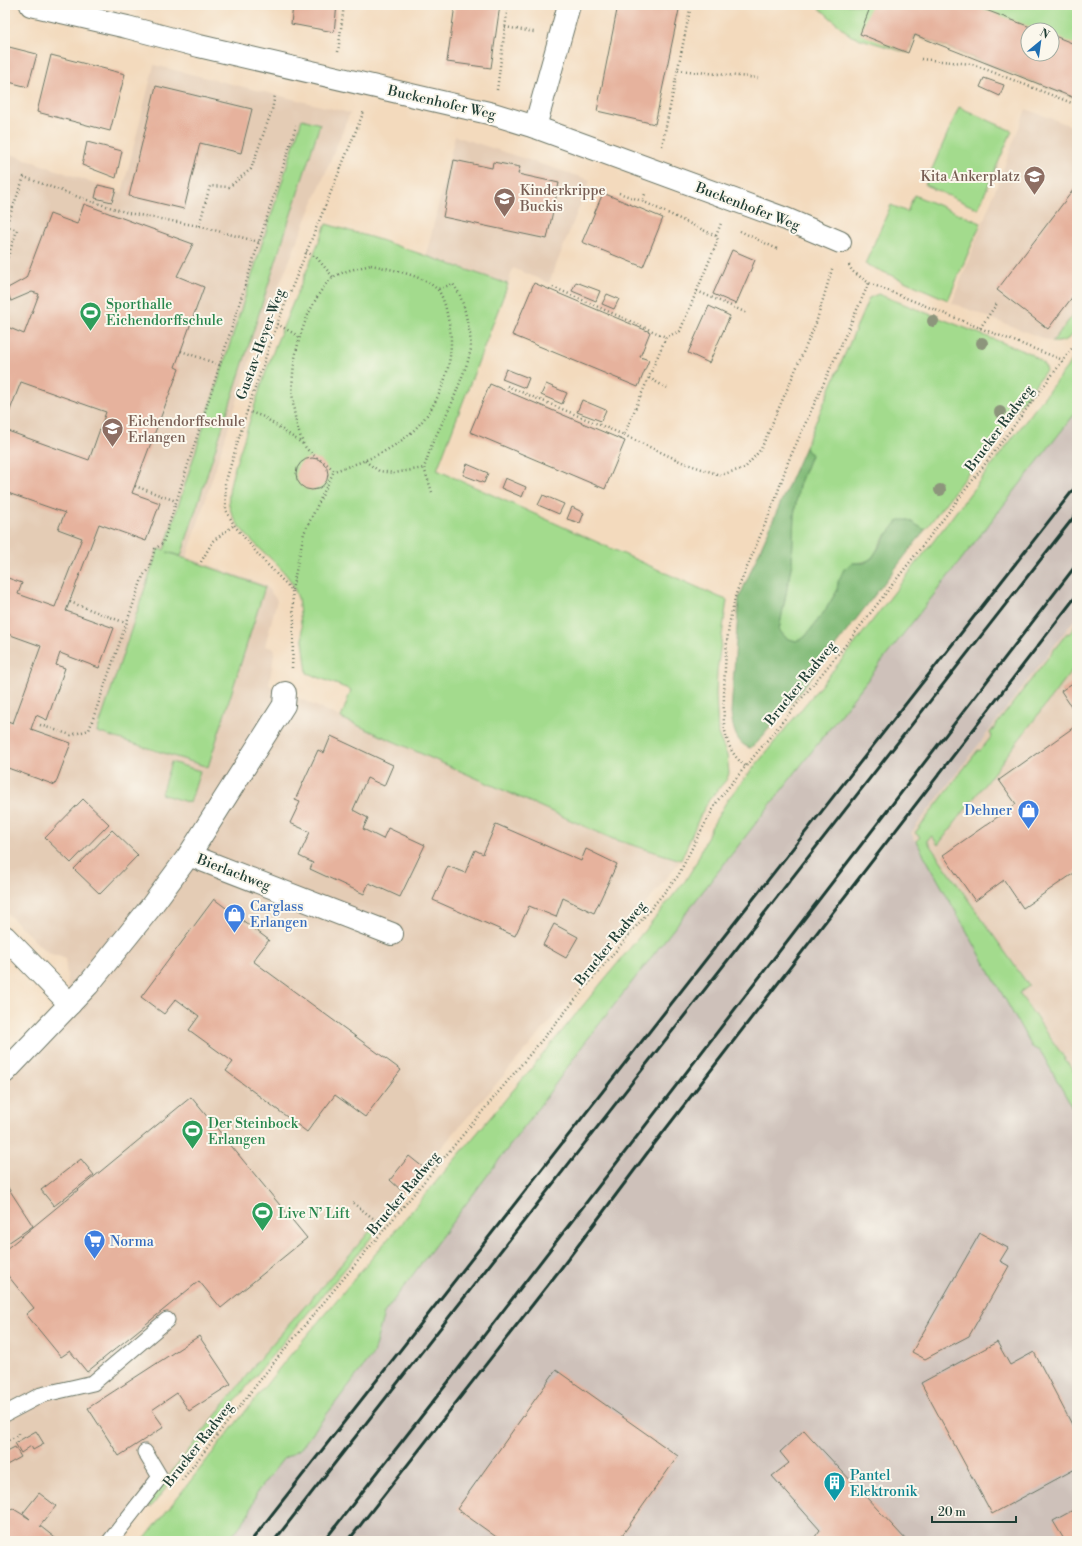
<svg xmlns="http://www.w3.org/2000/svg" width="1082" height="1546" viewBox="0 0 1082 1546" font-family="'Libre Bodoni',serif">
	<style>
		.built { fill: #e4ccb5 }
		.industrial { fill: #cec1ba }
		.green { fill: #a3db8d; stroke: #618c60; fill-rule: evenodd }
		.forest { fill: #82bb78; stroke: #507c56 }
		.building { fill: #e6b29d }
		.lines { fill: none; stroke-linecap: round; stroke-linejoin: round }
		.lane-casing { stroke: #697464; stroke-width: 17 }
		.street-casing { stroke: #697464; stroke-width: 24 }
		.path { stroke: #697464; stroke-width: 2.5; stroke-dasharray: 1 3; stroke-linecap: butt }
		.lane { stroke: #fff; stroke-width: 15 }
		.street { stroke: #fff; stroke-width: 22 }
		.rail { stroke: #1f3d34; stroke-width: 3 }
		.tree { fill: #8d957c }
		.labels { text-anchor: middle; stroke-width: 4; stroke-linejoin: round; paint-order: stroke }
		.street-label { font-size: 14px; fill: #1f3d34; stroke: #fbf7ec }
		.education-label { font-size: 14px; fill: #785e54; stroke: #fbf7ec; text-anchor: start }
		.leisure-label { font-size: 14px; fill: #27864d; stroke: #fbf7ec; text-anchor: start }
		.shop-label { font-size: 14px; fill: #366cbe; stroke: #fbf7ec; text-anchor: start }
		.culture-label { font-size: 14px; fill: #0d838f; stroke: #fbf7ec; text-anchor: start }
	</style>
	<rect width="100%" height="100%" fill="#fbf7ec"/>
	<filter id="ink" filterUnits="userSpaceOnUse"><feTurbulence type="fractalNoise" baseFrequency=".025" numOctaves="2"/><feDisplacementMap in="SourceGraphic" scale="8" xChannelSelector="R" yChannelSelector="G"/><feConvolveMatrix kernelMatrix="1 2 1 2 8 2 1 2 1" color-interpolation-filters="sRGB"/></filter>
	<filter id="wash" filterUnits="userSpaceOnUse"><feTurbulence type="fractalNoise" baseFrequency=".012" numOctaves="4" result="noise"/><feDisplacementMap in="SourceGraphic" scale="16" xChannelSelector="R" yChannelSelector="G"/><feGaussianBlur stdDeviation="0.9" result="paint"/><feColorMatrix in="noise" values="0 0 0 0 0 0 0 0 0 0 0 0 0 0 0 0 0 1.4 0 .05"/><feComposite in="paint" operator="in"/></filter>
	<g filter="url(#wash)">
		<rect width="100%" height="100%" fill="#f3dabd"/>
		<g class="built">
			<path d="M154 65 350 113 256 342 187 557 265 585 277 600 265 646 275 649 269 685 613 839 681 860 567 1002 260 1358 118 1541H5V1069L70 1005 65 958 51 954 42 948 5 911V152L122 193Z"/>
			<path d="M1026 109 1077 128V310L1052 342 952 303Z"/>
			<path d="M455 136 590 180 549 283 513 268 508 284 426 256Z"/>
			<path d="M1077 616V1111L911 833Z"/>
		</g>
		<path class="industrial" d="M1077 411V616L911 833 1077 1111V1541H228L249 1514 257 1492 283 1459 300 1449 373 1354 384 1313 544 1100 583 1045Z"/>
		<g class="green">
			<path d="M816 5H1077V99L915 35 908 53 851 36ZM1028 30H1052V54H1028Z"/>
			<path d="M959 107 1012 131 978 209 925 185Z"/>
			<path d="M302 119 320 124 181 556 167 552 265 587 208 767 97 732 158 549 164 550Z"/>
			<path d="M914 195 981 223 948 300 865 264 891 205 907 212Z"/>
			<path d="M326 224 377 239 508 284 437 470 719 597 727 600 717 671 716 694 718 734 727 755 729 773 727 779 709 800 700 816 681 860 613 839 341 718 351 690 307 673 298 598C295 590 292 582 287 576 270 554 240 537 230 509 224 492 239 456 244 439 254 407 264 375 276 344 292 304 310 264 326 224Z"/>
			<path d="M878 294 1029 353 1041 361 1047 369 925 530 908 520C902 524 893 529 887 534 873 549 879 563 853 563L838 582 837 591 824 612 805 637 796 641 786 638 779 630 792 562 794 515 799 485 811 455 805 447 869 298Z"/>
			<path d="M1077 310V330C1070 339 1064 343 1052 342Z"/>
			<path d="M1077 354V411L583 1045 544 1100 384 1313 373 1354 300 1449 283 1459 257 1492 249 1514 228 1541H143L281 1366 526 1075 685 881 696 863 711 828 728 799 853 646Z"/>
			<path d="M1077 624V664L938 845 932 836 927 840 931 847 1029 986 1019 993 1077 1076V1116L1041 1052 1032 1047 916 841 920 837 915 833 978 750 980 751 992 736 990 733 1067 633 1069 634Z"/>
			<path d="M171 762 200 771 190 803 161 794Z"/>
			<path d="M377 1223 381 1226 266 1363 151 1507 147 1504 260 1358Z"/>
		</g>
		<path class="forest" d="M805 447 811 455 799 485 794 515 792 562 779 630 786 638 796 641 805 637 824 612 837 591 838 582 844 569 853 563H864L872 558 887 535 899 520H908L925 530 799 693 756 744 750 748C735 743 733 727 731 713L739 598Z"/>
		<g id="blocks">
			<g class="building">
				<path d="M293 5H337L334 32 291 24Z"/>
				<path d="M455 5H500L491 68 447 62Z"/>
				<path d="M618 5H680L655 124 597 111Z"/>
				<path d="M871 5H973L1038 30H1028V54H1052V35L1077 45V99L915 35 908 53 860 34Z"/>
				<path d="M5 46 37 54 28 87 5 81Z"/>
				<path d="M51 55 125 74 110 131 37 112Z"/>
				<path d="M984 78 1004 85 1000 96 980 87Z"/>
				<path d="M156 86 252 109 241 153 200 143 184 209 129 196Z"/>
				<path d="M87 142 122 151 116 178 82 165Z"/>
				<path d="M454 160 492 168 493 162 520 167 518 174 559 183 547 239 443 217Z"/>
				<path d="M98 185 116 189 112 202 95 198Z"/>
				<path d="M1077 185V291L1048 329 997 290Z"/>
				<path d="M603 193 663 218 643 267 582 242Z"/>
				<path d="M84 204 193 244 177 276 204 287 175 367 179 369 132 493 160 503 146 541 99 524 66 611 114 628 99 668 60 653 56 665 65 668 47 720 36 715 31 729 71 743 55 785 5 767V720L13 723 41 646 5 633 6 627 5 626V577L22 583 18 594 55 607 82 538 58 529 65 513 5 492V430L89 460 106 412 21 382 5 423V326L24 334 39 294 32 292 11 301 6 289 26 278 50 214 77 224Z"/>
				<path d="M732 250 755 260 736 304 713 294Z"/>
				<path d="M576 282 600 291 596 301 572 291Z"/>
				<path d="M534 283 650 332 640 357 649 360 638 387 512 335Z"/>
				<path d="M607 294 619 299 614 309 602 304Z"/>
				<path d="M709 306 730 316 709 363 688 353Z"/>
				<path d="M506 369 529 378 525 388 502 379Z"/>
				<path d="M490 384 625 441 605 489 470 432Z"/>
				<path d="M546 384 567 393 562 404 541 395Z"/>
				<path d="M582 400 606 410 601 421 577 412Z"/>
				<circle cx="312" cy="474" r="16"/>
				<path d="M467 464 488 473 484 483 463 475Z"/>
				<path d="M505 478 526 487 522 497 501 488Z"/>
				<path d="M543 495 564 504 559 514 538 505Z"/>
				<path d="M572 507 584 513 580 523 567 519Z"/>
				<path d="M1077 680V715L1061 691Z"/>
				<path d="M1077 725V871L1023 908 1004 880 975 901 943 855 1016 804 999 780Z"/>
				<path d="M331 736 393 765 384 786 367 778 353 810 368 818 363 829 383 839 388 828 425 845 400 897 369 883 364 894 310 869 313 863 299 856 310 832 290 823 300 802 295 800 318 750 324 753Z"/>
				<path d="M83 799 109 824 71 863 45 838Z"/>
				<path d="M496 824 581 861 586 849 617 864 594 913 563 898 556 917 529 906 515 936 433 900 448 866 465 873 475 850 483 854Z"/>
				<path d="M112 830 138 855 100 894 74 869Z"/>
				<path d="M214 899 269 940 253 961 401 1070 365 1117 335 1095 307 1132 226 1071 233 1062 189 1030 199 1016 176 999 164 1014 141 997Z"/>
				<path d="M554 924 578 937 566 958 543 945Z"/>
				<path d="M191 1097 307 1238 221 1308 199 1281 87 1372 70 1351 61 1357 26 1314 34 1308 5 1272V1250Z"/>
				<path d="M409 1156 424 1168 403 1192 390 1180Z"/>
				<path d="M81 1159 94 1175 54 1206 41 1190Z"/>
				<path d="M5 1183 33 1226 5 1245Z"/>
				<path d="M980 1233 1008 1248 1000 1261 1009 1266 969 1336 925 1359 912 1352Z"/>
				<path d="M199 1336 231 1384 189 1411 177 1393 152 1410 164 1427 119 1456 88 1408Z"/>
				<path d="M997 1342 1010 1365 1034 1352 1077 1434V1468L992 1514 921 1383Z"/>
				<path d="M556 1370 678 1456 618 1541H502L457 1509Z"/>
				<path d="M804 1430 813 1440 907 1541H812L820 1530 772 1476 789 1463 780 1452Z"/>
				<path d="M36 1431 44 1444 33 1450 31 1446 21 1453 15 1443Z"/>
				<path d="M15 1447 21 1457 5 1466V1452Z"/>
				<path d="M39 1493 56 1506 40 1526 59 1541H5V1517L12 1508 30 1519 23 1513Z"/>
				<path d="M1077 1508V1541H1065L1053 1521Z"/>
			</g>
		</g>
	</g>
	<g filter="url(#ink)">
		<use href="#blocks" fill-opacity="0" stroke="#697464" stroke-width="1"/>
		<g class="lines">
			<defs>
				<g id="lane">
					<path d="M5 1414 41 1395 93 1383 167 1320"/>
					<path d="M110 1541 160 1477 145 1452"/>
				</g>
				<g id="street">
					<path d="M31 5 127 27 199 46 493 114 535 127 786 219 840 242"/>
					<path d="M535 127 569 5"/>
					<path d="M189 855 392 934"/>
					<path d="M5 937 70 1004"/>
					<path d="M5 1072 88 985 150 908 189 855 284 705 285 693"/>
				</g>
			</defs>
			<use href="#lane" class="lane-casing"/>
			<use href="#street" class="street-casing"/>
			<g class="path">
				<path d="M505 27 534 32"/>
				<path d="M338 52 344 5"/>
				<path d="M921 59 972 64 1077 105"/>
				<path d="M678 70 758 78"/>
				<path d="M497 90 508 5"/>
				<path d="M662 146 691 5"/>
				<path d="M619 193 642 201"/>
				<path d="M199 226 210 186 229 187 251 169 272 110 275 95"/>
				<path d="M740 231 777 249"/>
				<path d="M716 236 721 223H723"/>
				<path d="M306 252 316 257 333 277"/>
				<path d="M5 265 17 230 6 226 24 177 81 198 128 213 199 226 259 242"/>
				<path d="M371 265C390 269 422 275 437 289 442 294 446 307 447 314 449 323 451 332 451 341 451 372 438 405 417 427 395 450 364 462 334 471 325 460 310 457 303 443 284 399 292 342 315 301 320 292 325 283 334 277 345 270 359 268 371 265Z"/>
				<path d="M849 265 852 271 869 283 980 328 1063 360"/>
				<path d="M553 287 666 337"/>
				<path d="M697 291 747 313"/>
				<path d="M277 324 300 337"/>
				<path d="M980 328 998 302"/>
				<path d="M181 351 220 365"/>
				<path d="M649 378 667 388"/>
				<path d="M507 386 624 435 666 337 680 331 718 240 716 236 642 201 645 194"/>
				<path d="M247 411 264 417 303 444"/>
				<path d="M624 435 684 463 720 475 745 468 761 449 816 323 833 266"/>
				<path d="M365 461 379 471 394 473 424 468"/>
				<path d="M135 486 176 501"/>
				<path d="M432 492 424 468 432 444 452 403 468 361 471 349 470 334 464 307 459 293 453 284 438 289"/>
				<path d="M201 562 213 541 234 525"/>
				<path d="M292 590 304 533 334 471"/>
				<path d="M70 602 126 623"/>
				<path d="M292 668 294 621 292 590 261 558 234 525 226 510 225 484 247 411 277 324 364 111"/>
				<path d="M40 725 71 735 89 730 143 576 149 568 155 549 163 543 296 126"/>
				<path d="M745 766C737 759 731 752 728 742 722 726 724 709 724 693 725 659 727 623 737 591L774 503 788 462 869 283"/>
				<path d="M353 1203 386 1228"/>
				<path d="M5 1442 18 1435V1433"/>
				<path d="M182 1480 275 1361 678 876 695 842 718 800 848 642 954 505 1077 342"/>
			</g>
			<use href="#lane" class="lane"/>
			<use href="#street" class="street"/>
			<g class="rail">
				<path d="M251 1541 1077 485"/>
				<path d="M274 1541 1077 513"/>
				<path d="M324 1541 449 1381 1077 564"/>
				<path d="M348 1541 562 1267 648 1152 1077 595"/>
			</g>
		</g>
		<g class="tree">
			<circle cx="933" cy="321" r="6"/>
			<circle cx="982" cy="343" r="6"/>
			<circle cx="1000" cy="412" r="6"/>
			<circle cx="940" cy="490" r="6"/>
		</g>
	</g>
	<defs>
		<symbol id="school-pin" viewBox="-11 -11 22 30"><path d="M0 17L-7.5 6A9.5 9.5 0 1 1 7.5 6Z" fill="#8d6e63" stroke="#fbf7ec"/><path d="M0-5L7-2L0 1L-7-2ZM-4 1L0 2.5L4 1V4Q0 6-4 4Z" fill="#fff"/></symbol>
		<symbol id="stadium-pin" viewBox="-11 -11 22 30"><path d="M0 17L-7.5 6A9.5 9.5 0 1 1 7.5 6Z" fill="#2e9e5b" stroke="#fbf7ec"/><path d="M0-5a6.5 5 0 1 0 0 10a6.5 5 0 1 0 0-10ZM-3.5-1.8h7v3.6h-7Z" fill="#fff"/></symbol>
		<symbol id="shop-pin" viewBox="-11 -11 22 30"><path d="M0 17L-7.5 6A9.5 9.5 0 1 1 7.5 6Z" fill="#3f7fe0" stroke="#fbf7ec"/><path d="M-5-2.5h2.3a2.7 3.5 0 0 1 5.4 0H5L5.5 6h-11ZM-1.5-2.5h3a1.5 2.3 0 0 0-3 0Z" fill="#fff"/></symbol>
		<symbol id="supermarket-pin" viewBox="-11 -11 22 30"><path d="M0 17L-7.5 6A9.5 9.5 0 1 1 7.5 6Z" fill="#3f7fe0" stroke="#fbf7ec"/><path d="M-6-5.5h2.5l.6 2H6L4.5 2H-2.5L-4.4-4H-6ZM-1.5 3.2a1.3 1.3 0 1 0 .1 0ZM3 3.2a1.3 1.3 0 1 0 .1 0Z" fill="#fff"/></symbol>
		<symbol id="building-pin" viewBox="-11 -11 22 30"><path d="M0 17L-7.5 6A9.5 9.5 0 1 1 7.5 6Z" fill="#0f9aa8" stroke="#fbf7ec"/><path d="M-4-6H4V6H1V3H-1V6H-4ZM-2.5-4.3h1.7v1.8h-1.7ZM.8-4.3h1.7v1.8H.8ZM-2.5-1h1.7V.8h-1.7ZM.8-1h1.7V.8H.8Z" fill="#fff"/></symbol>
	</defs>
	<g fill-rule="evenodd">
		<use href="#school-pin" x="1022" y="164" width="25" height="34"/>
		<use href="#school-pin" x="492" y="186" width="25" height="34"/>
		<use href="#stadium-pin" x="78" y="300" width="25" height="34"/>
		<use href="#school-pin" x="100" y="416" width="25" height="34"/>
		<use href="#shop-pin" x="1016" y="798" width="25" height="34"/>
		<use href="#shop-pin" x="222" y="902" width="25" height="34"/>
		<use href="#stadium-pin" x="180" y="1118" width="25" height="34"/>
		<use href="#stadium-pin" x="250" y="1200" width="25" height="34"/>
		<use href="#supermarket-pin" x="82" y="1228" width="25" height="34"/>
		<use href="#building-pin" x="822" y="1470" width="25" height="34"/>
	</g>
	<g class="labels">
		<g class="street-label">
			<text transform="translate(442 102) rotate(13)" y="5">Buckenhofer Weg</text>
			<text transform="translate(748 206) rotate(21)" y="5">Buckenhofer Weg</text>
			<text transform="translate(260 344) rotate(-70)" y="5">Gustav-Heyer-Weg</text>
			<text transform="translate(999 428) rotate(-53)" y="5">Brucker Radweg</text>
			<text transform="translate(800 683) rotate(-51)" y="5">Brucker Radweg</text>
			<text transform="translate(234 872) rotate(21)" y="5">Bierlachweg</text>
			<text transform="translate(610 943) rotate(-51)" y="5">Brucker Radweg</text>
			<text transform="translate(403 1193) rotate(-50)" y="5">Brucker Radweg</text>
			<text transform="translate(198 1444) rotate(-52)" y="5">Brucker Radweg</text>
		</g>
		<g class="education-label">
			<text x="1020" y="181" text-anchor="end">Kita Ankerplatz</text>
			<text x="520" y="195">Kinderkrippe<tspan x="520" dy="16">Buckis</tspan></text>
			<text x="128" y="426">Eichendorffschule<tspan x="128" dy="16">Erlangen</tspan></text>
		</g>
		<g class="leisure-label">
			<text x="106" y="309">Sporthalle<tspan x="106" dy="16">Eichendorffschule</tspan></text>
			<text x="208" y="1128">Der Steinbock<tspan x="208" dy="16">Erlangen</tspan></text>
			<text x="278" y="1218">Live N’ Lift</text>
		</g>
		<g class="shop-label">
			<text x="1012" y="815" text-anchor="end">Dehner</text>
			<text x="250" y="911">Carglass<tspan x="250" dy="16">Erlangen</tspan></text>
			<text x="110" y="1246">Norma</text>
		</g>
		<g class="culture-label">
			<text x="850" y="1480">Pantel<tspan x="850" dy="16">Elektronik</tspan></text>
		</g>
	</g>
	<rect width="1082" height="1546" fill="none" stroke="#fbf7ec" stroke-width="20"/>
	<g transform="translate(1040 42) rotate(29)"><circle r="19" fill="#fbf7ec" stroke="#a3ada2"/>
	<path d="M0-3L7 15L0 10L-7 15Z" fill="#1f6fb2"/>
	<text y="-6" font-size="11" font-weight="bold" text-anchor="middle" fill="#1f3d34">N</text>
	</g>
	<path d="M932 1516v6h84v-6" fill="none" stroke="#1f3d34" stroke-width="2"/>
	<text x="938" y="1516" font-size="12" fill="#1f3d34" stroke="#fbf7ec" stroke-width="3" paint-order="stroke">20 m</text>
</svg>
